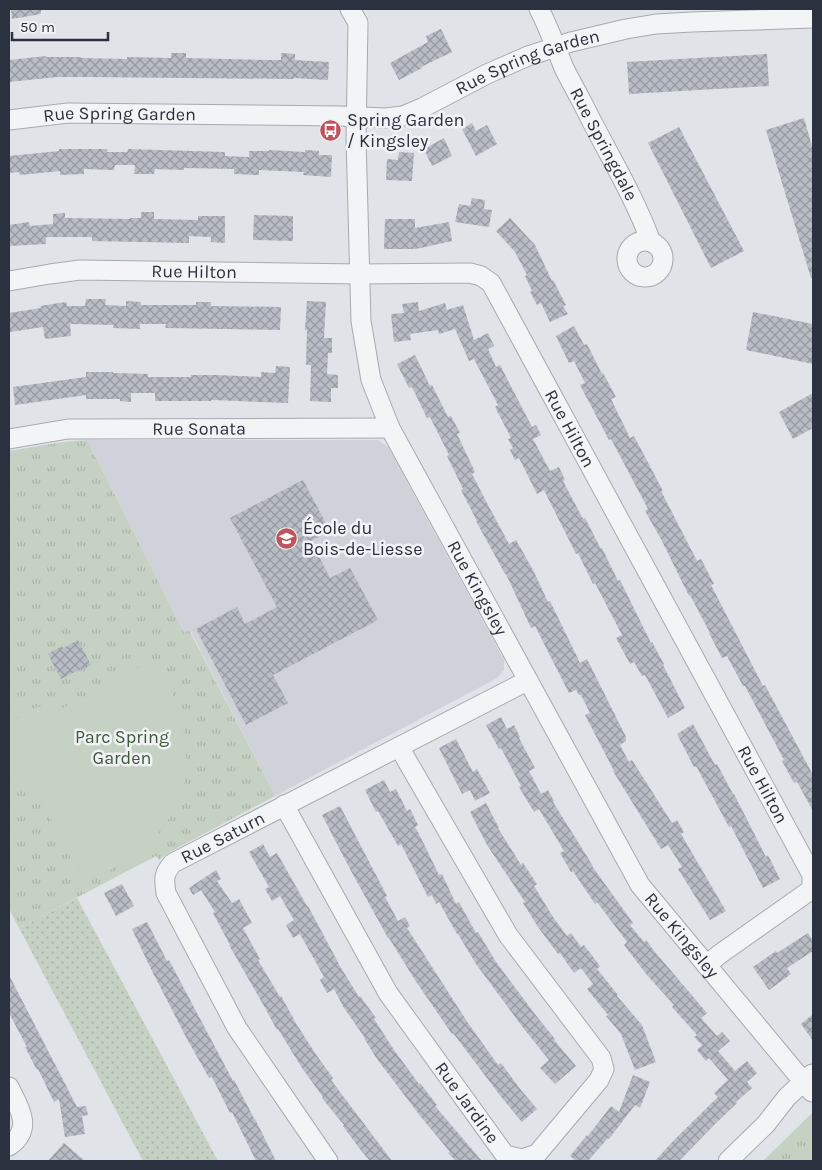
<svg xmlns="http://www.w3.org/2000/svg" width="822" height="1170" viewBox="0 0 822 1170" font-family="Karla,sans-serif">
	<style>
		.built { fill: #cfd2d9 }
		.grass { fill: url(#grass-dots) }
		.park { fill: url(#park-tufts) }
		.pitch { fill: #c5d1c2 }
		.building { fill: url(#building-cross-hatch) }
		.lines { fill: none; stroke-linecap: round; stroke-linejoin: round }
		.minor-casing { stroke: #a6aab2; stroke-width: 21 }
		.minor { stroke: #f3f4f6; stroke-width: 19 }
		.labels { text-anchor: middle; stroke-width: 5; stroke-linejoin: round; paint-order: stroke }
		.street-label { font-size: 18px; fill: #2b313e; stroke: #f0f2f5 }
		.poi-label { font-size: 18px; fill: #2b313e; stroke: #f0f2f5; text-anchor: start }
		.park-label { font-size: 18px; fill: #3e5839; stroke: #f0f2f5 }
	</style>
	<defs>
		<pattern id="grass-dots" width="8" height="8" patternUnits="userSpaceOnUse" patternTransform="scale(1.25)"><rect width="8" height="8" fill="#c5d1c2"/><path d="M2 2h.1M6 6h.1" fill="none" stroke="#a9b4a8" stroke-width="1.8" stroke-linecap="round"/></pattern>
		<pattern id="park-tufts" width="24" height="20" patternUnits="userSpaceOnUse" patternTransform="scale(1.25)"><rect width="24" height="20" fill="#c5d1c2"/><path d="M3 7l-1-3M5 7V3M7 7l1-3M15 17l-1-3M17 17v-4M19 17l1-3" fill="none" stroke="#a9b4a8"/></pattern>
		<pattern id="building-cross-hatch" width="8" height="8" patternUnits="userSpaceOnUse" patternTransform="scale(1.25)"><rect width="8" height="8" fill="#b8bcc4"/><path d="M0 0l8 8M0 8l8-8" fill="none" stroke="#9699a1"/></pattern>
	</defs>
	<rect width="100%" height="100%" fill="#e0e3e8"/>
	<path class="built" d="M87 440H378L388 447 504 660V670L497 678 275 796 190 630 184 633Z"/>
	<path class="grass" d="M77 898 218 1161H143L19 928Z"/>
	<g class="park">
		<path d="M87 440 184 633 189 630 275 796 168 853 159 860 156 856 19 928 9 909V451L63 442Z"/>
		<path d="M813 1112V1161H763Z"/>
	</g>
	<path class="pitch" d="M151 661C169 681 180 706 184 733 186 748 187 763 185 778 180 809 158 839 133 856 119 867 102 874 86 882H84L82 878 29 778 17 784 9 768V723L39 706 46 717Z"/>
	<g class="building">
		<path d="M11 9H41V14L12 19Z"/>
		<path d="M441 29 452 52 421 67 422 68 399 80 390 63 428 42 426 36Z"/>
		<path d="M171 53H186V58L269 60H281V53L295 54V60L329 62 328 80 294 78V79L89 77H57L9 82V60L46 56V57H81V58L127 59V57L171 58Z"/>
		<path d="M767 54 769 86 629 94 627 62Z"/>
		<path d="M804 118 813 150V277L811 278 766 130Z"/>
		<path d="M472 123 476 131 487 125 497 144 476 156 462 129Z"/>
		<path d="M679 127 744 251 711 268 648 143Z"/>
		<path d="M444 138 452 156 432 166 424 149Z"/>
		<path d="M59 149H108L107 152H127L128 149 225 152V156L249 157V151H269V150L305 152V150L319 151V155H332L331 177 303 175 304 172 259 170V175L234 174V169L184 168V170L155 169 154 174H134L135 165H115L114 170 84 169V174L60 175V171L20 175 19 172 9 173V156L59 151Z"/>
		<path d="M399 152 414 153 412 181 386 180 387 159 398 160Z"/>
		<path d="M472 198 485 200 484 209 492 210 489 227 455 222 459 204 470 206Z"/>
		<path d="M141 212H154V219L198 220V216H225V243L211 242V237L189 236V243L92 241V237H46V244L9 246V225L29 222 30 226 53 224V214L65 213V218L130 219V218H141Z"/>
		<path d="M254 215 293 216V241L253 240Z"/>
		<path d="M510 218 535 245 552 281 553 280 566 305 563 306 568 314 550 322 541 303 537 305 530 292 532 291 525 276 527 275 515 252 496 231Z"/>
		<path d="M385 219H415V228L449 222 452 241 416 249H384Z"/>
		<path d="M86 299H106L105 305 126 306V301L141 302V305H196V302H211V306L281 307 280 330 165 328 166 324H140V329L113 328 114 325 70 324 71 336 45 339 43 327 10 332 9 313 41 308 40 306 66 302 67 306H85Z"/>
		<path d="M307 301 326 302 324 338H332V353H328L327 374 338 375V388H331V402L310 401 311 365H306L307 330H305Z"/>
		<path d="M418 302 419 311 445 303 447 310 463 305 474 340 488 333 494 346 488 349 496 367 500 365 532 427 536 425 541 435 533 439 550 471 559 467 565 480 563 481 583 519 585 518 601 549 602 548 618 581 620 580 651 643 652 642 664 664 663 665 685 708 668 718 645 675 642 676 634 662 630 664 616 638 622 635 595 583 593 584 578 553 576 554 544 490 537 494 519 458 515 460 510 450 513 448 508 439 511 438 495 407 498 405 474 359 469 361 455 329 439 334 438 330 410 334 411 340 394 342 391 314 404 313 402 304Z"/>
		<path d="M753 312 813 324V364L746 350Z"/>
		<path d="M574 326 584 345 587 344 602 374 603 373 616 397 611 399 630 438 634 436 663 491H661L697 561 701 559 714 584 711 585 763 686 765 685 813 775V811L797 782 794 783 782 761 784 760 745 686H743L727 656 722 658 709 633H710L690 595 689 596 662 541 645 511 648 509 611 439 609 440 580 385 585 383 574 361 569 363 556 336Z"/>
		<path d="M415 355 430 386 432 385 448 417 451 416 460 433 457 434 475 472 472 474 488 505 509 544 516 540 533 570 548 602 550 601 580 663 587 659 626 737V741L620 745 629 762 632 760 672 823 677 820 684 832 681 834 726 911 710 920 678 869 682 867 668 845 661 849 613 771H614L585 715 590 713 581 695H579L576 690 569 693 535 626 531 628 506 574H505L476 521H477L461 490 463 489 447 456 449 455 430 417 427 418 412 387 409 388 397 364Z"/>
		<path d="M276 366 290 367 288 403 211 400V401H155V393H131V402L120 401V399H86V395L15 405 13 387 86 377V372H113V373L148 374V377H191V375H217L261 377V372L275 373Z"/>
		<path d="M813 393V428L793 439 779 412Z"/>
		<path d="M303 480 330 531 311 541 330 578 350 568 378 620 273 675 288 703 246 725 196 629 237 607 245 624 277 607 230 518Z"/>
		<path d="M78 640 91 665 82 670 81 669 61 679 48 654 62 646 63 648Z"/>
		<path d="M501 717 507 729 514 725 520 737 519 738 535 768 529 771 541 794 548 790 554 801 553 802 593 866H592L633 923 630 925 644 942 646 940 655 952 707 1013 701 1018 717 1036 722 1032 730 1041 718 1051 735 1071 747 1061 757 1073 747 1082 752 1088 736 1102 737 1103 716 1123 679 1161H655L674 1140 718 1097 714 1093 728 1080 709 1058 706 1061 697 1050 702 1045 694 1037 697 1035 672 1007 674 1005 647 975 624 945 627 942 597 902 595 904 573 871 571 872 560 853 564 851 539 809 534 812 519 787 521 786 501 748 499 749 486 725Z"/>
		<path d="M693 724 715 765 717 764 733 794H734L766 857 768 855 780 879 763 888 731 826 729 827 696 766 694 767 677 734Z"/>
		<path d="M456 739 473 772 477 769 490 793 475 801 470 790 462 794 439 748Z"/>
		<path d="M384 780 390 792 396 789 407 811 410 809 418 825 415 827 419 834 439 875 442 874 456 904 459 902 476 933 478 932 496 962 534 1013 555 1039 554 1040 576 1066 555 1084 540 1068 549 1060 524 1029 476 964 458 934H457L439 902 436 904 432 895 428 897 401 844 398 846 378 811 376 812 365 790Z"/>
		<path d="M486 803 499 828H498L521 865 523 863 537 884 534 886 553 917 567 936 571 933 581 947 584 945 600 966 597 969 618 995 617 996 642 1025 656 1062 635 1070 621 1034 606 1016 608 1015 587 989 593 984 581 968 574 973 560 953 558 954 538 927 523 903 525 902 487 845 470 812Z"/>
		<path d="M340 806 387 896 385 897 398 921 405 917 410 926 407 928 468 1023 498 1065 501 1063 521 1090 537 1109 522 1122 502 1098 453 1033 452 1034 415 980 389 938H388L351 871 322 815Z"/>
		<path d="M263 844 270 857 277 853 307 906H308L341 968 359 997 360 996 376 1018 374 1019 394 1050 419 1084 420 1083 437 1105 435 1106 482 1161H456L448 1153 450 1152 421 1117 377 1059 364 1038H365L344 1008 334 989 327 993 320 980 324 977 300 934 293 938 286 925 294 920 280 896 272 901 265 889 269 887 249 852Z"/>
		<path d="M216 870 221 879 217 881 232 903 239 899 252 923 243 928 260 959 258 960 280 997 281 996 297 1025 317 1056 333 1078 331 1080 392 1161H370L359 1148 343 1126 344 1125 322 1098 323 1097 302 1068 278 1029 277 1030 264 1006 229 945H230L213 913 215 912 201 890 193 895 189 888Z"/>
		<path d="M122 884 134 906 116 916 104 893Z"/>
		<path d="M147 922 167 961 169 960 233 1081 234 1080 255 1120V1119L276 1161H256L232 1112 230 1113 212 1077 209 1078 187 1039 151 969 132 929Z"/>
		<path d="M808 933 813 941V951L787 968 791 974 769 990 753 967 776 951 777 953Z"/>
		<path d="M9 975 77 1107 86 1106 88 1115 82 1116 85 1134 65 1137 59 1099 54 1102 38 1069 37 1070 25 1047H27L9 1013Z"/>
		<path d="M813 1014V1041L801 1024Z"/>
		<path d="M633 1075 650 1082 640 1108 635 1105 609 1139 608 1138 588 1161H576L570 1156 587 1135 588 1136 611 1106 619 1112Z"/>
		<path d="M64 1143 85 1161H48Z"/>
	</g>
	<g class="lines">
		<defs>
			<g id="minor">
				<path id="s1" d="M350 9 358 23 356 138 361 321 371 380 390 428 640 885 812 1092"/>
				<path id="s2" d="M539 9C549 28 556 48 564 68 570 80 576 91 582 102 605 149 633 193 651 242"/>
				<path id="s3" d="M9 120 68 113 340 116 385 118 403 116 422 108 487 74 528 56 571 42 626 29 656 24 692 22 813 18"/>
				<circle cx="645" cy="259" r="18"/>
				<path id="s4" d="M9 281 50 274 80 270 360 274 470 273 481 276 491 283 812 875V889L720 954 706 965"/>
				<path id="s5" d="M9 439 68 429 390 428"/>
				<path id="s6" d="M284 805 388 993 505 1155 522 1159 537 1154 599 1080 604 1069 601 1058 508 935 399 747"/>
				<path d="M9 1087C19 1107 34 1129 9 1146"/>
				<path id="s7" d="M328 1161 237 1028 166 893C164 879 163 874 173 863L527 681"/>
				<path d="M728 1161 766 1124 787 1097 812 1074"/>
			</g>
		</defs>
		<use href="#minor" class="minor-casing"/>
		<use href="#minor" class="minor"/>
	</g>
	<defs>
		<symbol id="bus-disc" viewBox="-11 -11 22 22"><circle r="9.5" fill="#c0525e" stroke="#f0f2f5"/><path d="M-5-6H5V4H4V6H2V4H-2V6H-4V4H-5ZM-3.5-4V0h7V-4ZM-3.5 1.2v1.5H-2V1.2ZM2 1.2v1.5H3.5V1.2Z" fill="#fff"/></symbol>
		<symbol id="school-disc" viewBox="-11 -11 22 22"><circle r="9.5" fill="#c0525e" stroke="#f0f2f5"/><path d="M0-5L7-2L0 1L-7-2ZM-4 1L0 2.5L4 1V4Q0 6-4 4Z" fill="#fff"/></symbol>
	</defs>
	<g fill-rule="evenodd">
		<use href="#bus-disc" x="318" y="118" width="25" height="25"/>
		<use href="#school-disc" x="274" y="526" width="25" height="25"/>
	</g>
	<g class="labels">
		<g class="street-label">
			<text dy="6" stroke="none"><textPath href="#s3" startOffset="531">Rue Spring Garden</textPath></text>
			<text dy="6" stroke="none"><textPath href="#s3" startOffset="111">Rue Spring Garden</textPath></text>
			<text dy="6" stroke="none"><textPath href="#s2" startOffset="150">Rue Springdale</textPath></text>
			<text dy="6" stroke="none"><textPath href="#s4" startOffset="186">Rue Hilton</textPath></text>
			<text dy="6" stroke="none"><textPath href="#s5" startOffset="191">Rue Sonata</textPath></text>
			<text dy="6" stroke="none"><textPath href="#s4" startOffset="651">Rue Hilton</textPath></text>
			<text dy="6" stroke="none"><textPath href="#s1" startOffset="608">Rue Kingsley</textPath></text>
			<text dy="6" stroke="none"><textPath href="#s4" startOffset="1056">Rue Hilton</textPath></text>
			<text dy="6" stroke="none"><textPath href="#s7" startOffset="402">Rue Saturn</textPath></text>
			<text dy="6" stroke="none"><textPath href="#s1" startOffset="1012">Rue Kingsley</textPath></text>
			<text dy="6" stroke="none"><textPath href="#s6" startOffset="350">Rue Jardine</textPath></text>
		</g>
		<g class="poi-label">
			<text x="347" y="126">Spring Garden<tspan x="347" dy="21">/ Kingsley</tspan></text>
			<text x="303" y="534">École du<tspan x="303" dy="21">Bois-de-Liesse</tspan></text>
		</g>
		<g class="park-label">
			<text x="122" y="743">Parc Spring<tspan x="122" dy="21">Garden</tspan></text>
		</g>
	</g>
	<rect width="822" height="1170" fill="none" stroke="#2b313e" stroke-width="20"/>
	<path d="M12 32v8h96v-8" fill="none" stroke="#2b313e" stroke-width="2.5"/>
	<text x="20" y="32" font-size="15" fill="#2b313e" stroke="#f0f2f5" stroke-width="4" paint-order="stroke">50 m</text>
</svg>
